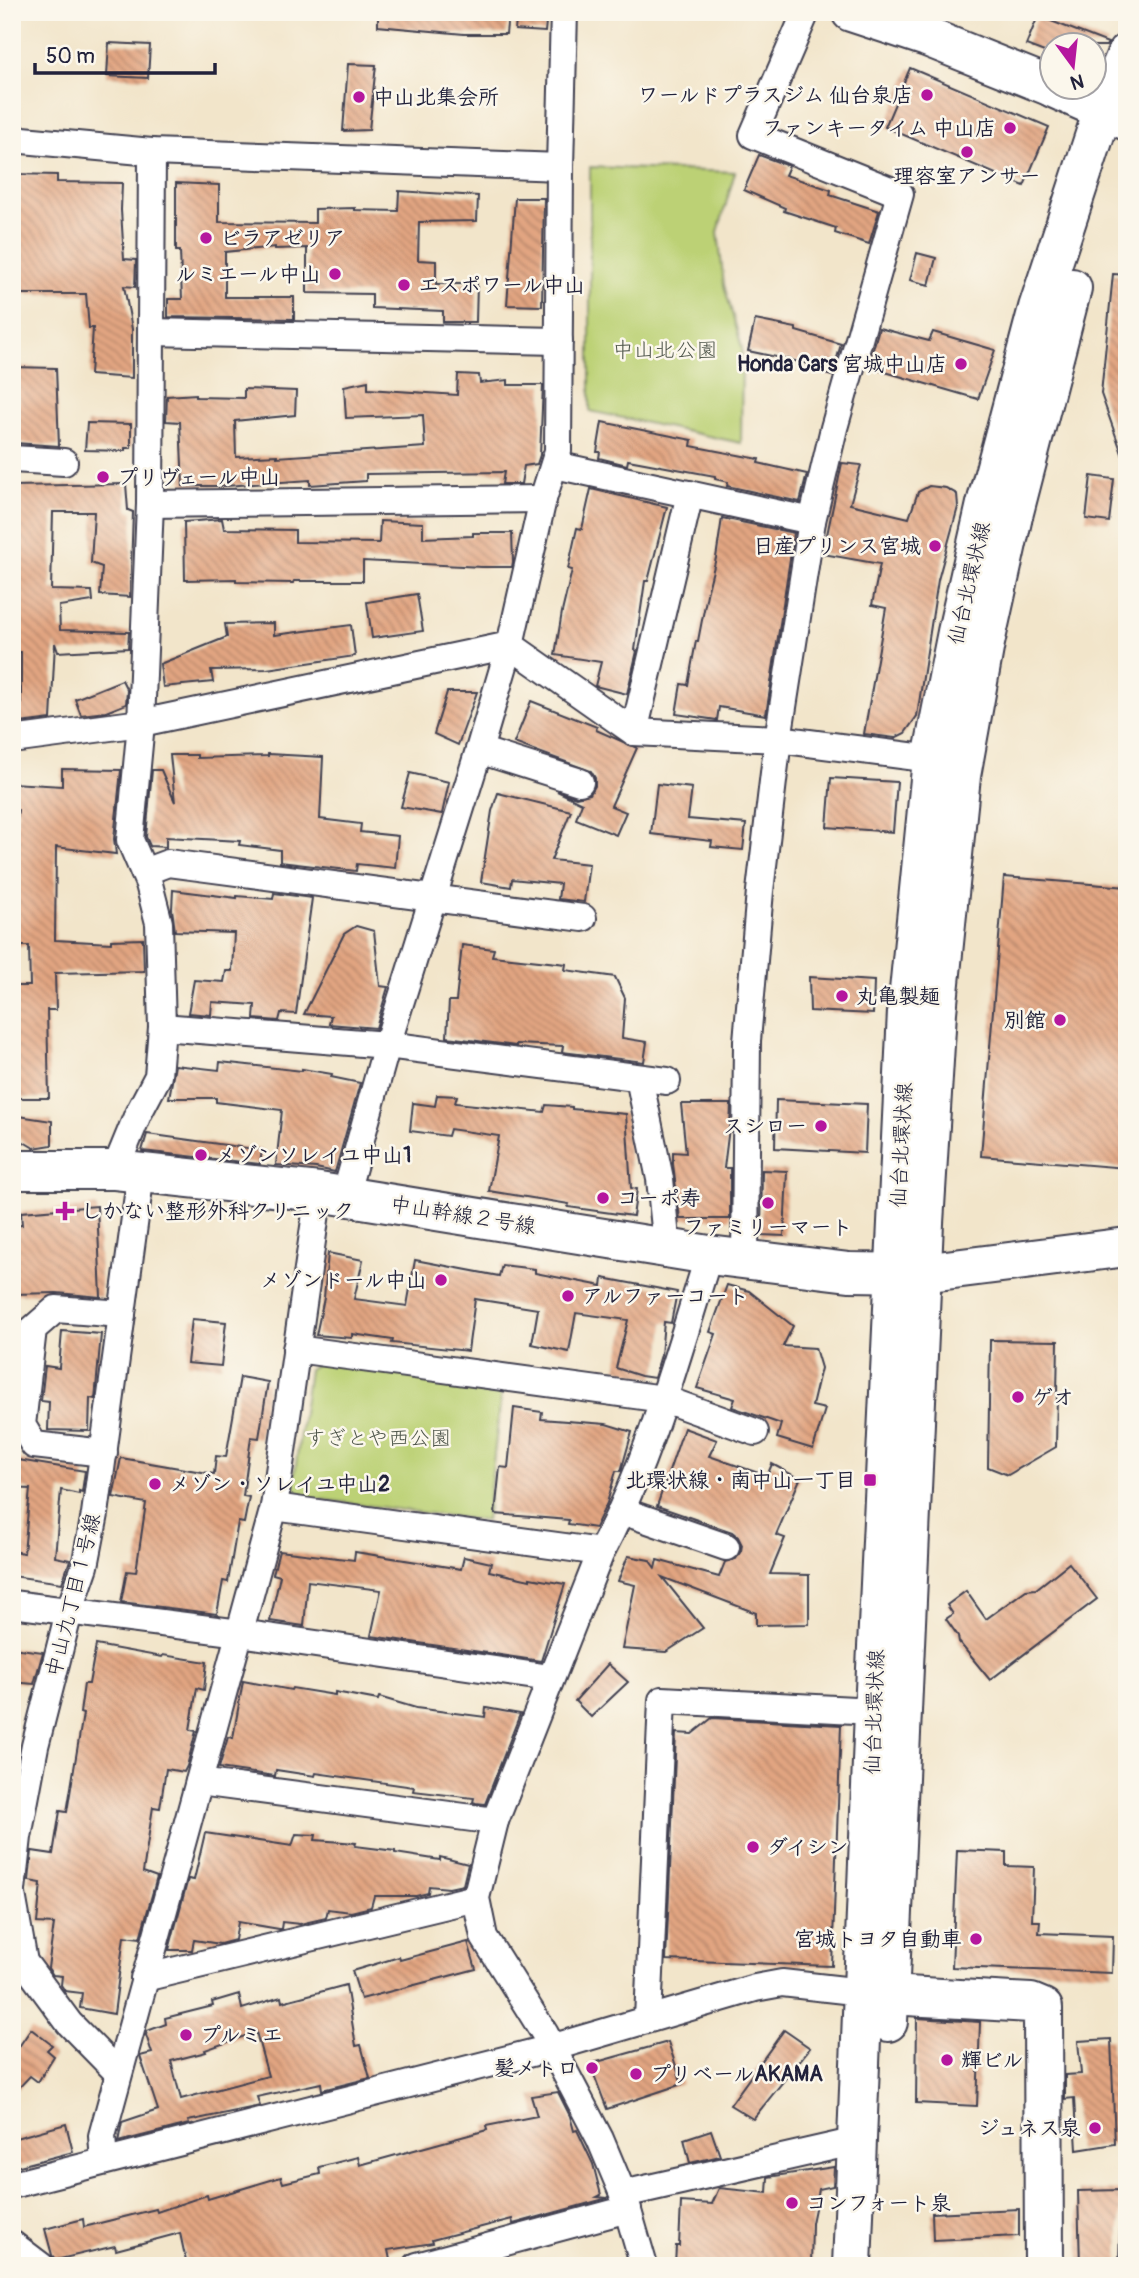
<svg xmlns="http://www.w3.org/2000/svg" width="1139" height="2278" viewBox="0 0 1139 2278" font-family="Pangolin,'Klee One',sans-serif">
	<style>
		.park { fill: #bcd175; stroke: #6f7a58; stroke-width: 2 }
		.building { fill: url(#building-back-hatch); fill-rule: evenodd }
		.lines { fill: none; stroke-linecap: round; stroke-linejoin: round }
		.street-casing { stroke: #413f50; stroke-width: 30 }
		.secondary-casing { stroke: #413f50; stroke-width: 42 }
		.primary-casing { stroke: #413f50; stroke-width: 42 }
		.street { stroke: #fff; stroke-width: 26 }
		.secondary { stroke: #fff; stroke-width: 38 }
		.primary { stroke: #fff; stroke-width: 38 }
		.poi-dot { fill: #b5179e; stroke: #fbf7ec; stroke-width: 2.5 }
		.labels { text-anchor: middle; stroke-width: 5; stroke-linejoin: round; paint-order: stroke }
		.poi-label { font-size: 21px; font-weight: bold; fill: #22223b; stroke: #fbf7ec; text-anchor: start }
		.park-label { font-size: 21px; fill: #50574c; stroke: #fbf7ec }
		.street-label { font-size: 21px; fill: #22223b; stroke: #fbf7ec }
	</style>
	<defs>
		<pattern id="building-back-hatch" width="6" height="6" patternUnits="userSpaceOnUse" patternTransform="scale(1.75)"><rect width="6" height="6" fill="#e2a581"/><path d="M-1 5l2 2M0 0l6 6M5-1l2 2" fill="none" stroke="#b7866b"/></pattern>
	</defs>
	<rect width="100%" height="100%" fill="#fbf7ec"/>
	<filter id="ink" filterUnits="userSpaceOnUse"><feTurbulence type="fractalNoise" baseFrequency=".0143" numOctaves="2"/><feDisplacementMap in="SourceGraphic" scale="14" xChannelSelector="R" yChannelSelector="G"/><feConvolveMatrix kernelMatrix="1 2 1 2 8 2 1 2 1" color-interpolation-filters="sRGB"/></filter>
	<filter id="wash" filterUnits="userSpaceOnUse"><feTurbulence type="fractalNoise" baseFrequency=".00686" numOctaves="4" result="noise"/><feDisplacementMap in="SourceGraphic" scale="28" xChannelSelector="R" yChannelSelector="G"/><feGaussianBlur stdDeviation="1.57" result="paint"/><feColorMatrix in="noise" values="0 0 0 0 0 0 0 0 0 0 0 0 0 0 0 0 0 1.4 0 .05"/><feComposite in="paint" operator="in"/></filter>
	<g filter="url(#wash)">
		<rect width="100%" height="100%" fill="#f2e5ca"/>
		<g class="park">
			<path d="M590 167 735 172 718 232 724 285 742 348 741 443 590 411Z"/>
			<path d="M326 1359 502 1389 486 1521 303 1497 293 1486 309 1369Z"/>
		</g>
		<g id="blocks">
			<g class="building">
				<path d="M378 12H437L474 15V12H478L508 14 506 34H464L378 26Z"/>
				<path d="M517 12H547L545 32 515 30Z"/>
				<path d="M1038 16 1108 43 1106 46H1052V55L1026 45Z"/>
				<path d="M109 43 150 45 148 78 107 76Z"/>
				<path d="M348 64 376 65 369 130 343 131Z"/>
				<path d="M910 68 1049 127 1024 186 885 127Z"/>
				<path d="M759 155 789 166 785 175 831 190 830 195 879 211 869 244 835 233 836 228 784 211 785 208 744 190Z"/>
				<path d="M12 174 57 175V182L122 183 121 210 124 259 136 260 135 287 124 286 132 329V378L90 375 93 328H89L86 294H12Z"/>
				<path d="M176 183 219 185V222L315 223V209L355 208V210L398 211 399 191 478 196 477 221 419 222 418 260 436 261V284H477L476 322H443V311L372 308V294L307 293V248L275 249V247L225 252V297H294V319L168 317V299H182L180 251H176Z"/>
				<path d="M515 198H544L542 306 507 305Z"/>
				<path d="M917 253 936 258 929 285 910 280Z"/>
				<path d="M1113 274 1127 275V459H1124L1101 394Z"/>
				<path d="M755 320 796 328V331L841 344 832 376 807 369 809 364 748 351Z"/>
				<path d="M879 328 929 341 933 332 995 350 978 399 868 367Z"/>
				<path d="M12 367 56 368 59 446 15 443 18 396H12Z"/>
				<path d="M458 374 479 375 480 383 508 380V385H543L540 455 537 464 524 466 521 484H502L504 472 366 474V481L310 485V480L225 486H183L180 422 166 421 167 396 196 394V397L244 398V389L296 391 295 415 235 421 236 457 277 455V457L425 447 423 415 346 418 344 386 368 381V389L457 395Z"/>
				<path d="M602 422 692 440 691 446 759 459 758 463 807 474 800 502 727 486 728 482 715 479V476L628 460 627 465 599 458 600 452H597Z"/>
				<path d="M87 423 131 424V448H125V451L85 450Z"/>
				<path d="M842 463 861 465 850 504 909 518 918 492 929 486 946 488 957 494 958 507 938 580 917 716 905 733 895 738 864 734 886 608 872 605 880 564 823 554Z"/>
				<path d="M1091 476 1114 479 1109 522 1086 519Z"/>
				<path d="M126 484 128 510 133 512 130 597 100 595 102 567 91 563 94 512H53L51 590 92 591 93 601 59 606 60 630 129 632 128 648 58 652 55 643 51 719 12 724V704H21V652H12L16 571V512H12V486Z"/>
				<path d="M591 489 667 507 648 581H645L635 650 637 651 627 694 595 686 601 662 555 655 562 612 572 570 568 569 577 528 582 529Z"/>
				<path d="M722 518 794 533 766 715 719 707 717 720 676 714 681 684 688 685 696 641H698L707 594 716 558Z"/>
				<path d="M222 519 224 529 295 530V542L379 543 380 521 423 523V538L473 536V533H512L513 562 512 567H482L363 561V581H294L293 583 236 582V579L185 580 184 522Z"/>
				<path d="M417 594 423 631 372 638 367 602Z"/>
				<path d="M274 623V635L351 625 355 656 267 669 211 670 213 682 163 687 160 664 227 637 225 624Z"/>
				<path d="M122 680 127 690 126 704 106 712 81 715 75 699Z"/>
				<path d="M447 692H477L458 745 434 734Z"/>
				<path d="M531 701 597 727 596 730 637 748 611 806 626 812 616 835 576 819 582 803 557 791 576 797 590 794 595 786V778L591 771 514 743Z"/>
				<path d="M268 754 323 757 320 819 361 824 360 832 398 836 395 868 357 864 356 871 280 862V850L239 845 240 841 166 837V847L150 846 146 837 152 770H161L175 802 170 755H197V758L268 756Z"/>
				<path d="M62 769 121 770 114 839 116 854 56 847 55 940 111 943V940L143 939 144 971 55 973 56 1010H47L49 1098H12V986H30L29 946H12V857L18 810 12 809V783L62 786Z"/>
				<path d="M410 773 449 782 442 814 401 807Z"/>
				<path d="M831 778 897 782 893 832 827 827Z"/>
				<path d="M657 784 692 788 688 819 746 824 743 850 711 847 712 841 651 834Z"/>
				<path d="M498 793 571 811 551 860 589 864 584 902 558 899 560 884 512 879 511 887 481 882 492 811Z"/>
				<path d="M1004 877 1127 887 1126 1168 981 1156Z"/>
				<path d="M173 890 237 898V896L273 899 274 893 312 898 296 1014 281 1013 279 1021 254 1019 255 1005 212 1002 211 1015 188 1013 194 980 224 982 226 971H232L234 933 175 931 172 909Z"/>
				<path d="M356 926 374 931 380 986 388 987 376 1028 329 1024 331 1016 304 1014 344 934Z"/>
				<path d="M462 945 494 949 492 956 566 964 565 970 615 977 625 998 622 1038 647 1042 644 1062 562 1052 563 1046 516 1044V1046L447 1037 449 1001H456Z"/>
				<path d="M809 977 874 981 873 1014 810 1011Z"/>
				<path d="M220 1062 302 1071V1069L332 1074 331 1077 360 1083 335 1172 316 1168 276 1165 282 1110 216 1102V1098H169L175 1065 219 1070Z"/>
				<path d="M437 1095 457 1096 455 1103 544 1112 546 1105 572 1107V1109L626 1114 631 1188 637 1189 633 1216 568 1207 569 1204 489 1191 499 1136 450 1129 448 1136 410 1131 413 1103 435 1106Z"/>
				<path d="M776 1100 867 1104 865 1153 775 1148Z"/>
				<path d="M681 1104H731L730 1128H729L724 1168H730V1219H680L673 1164V1152L686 1153Z"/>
				<path d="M12 1115 52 1121V1145L34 1148 12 1135Z"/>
				<path d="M147 1134 262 1150 260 1164 142 1151Z"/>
				<path d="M762 1170 787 1171 784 1236 761 1235Z"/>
				<path d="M97 1206 101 1297 57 1293 12 1294V1226L22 1225 21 1212Z"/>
				<path d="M328 1253 363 1260 354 1299 407 1306 415 1260 499 1276 502 1265 535 1269V1273L602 1286 603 1278 677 1292 671 1323 664 1322 661 1355 654 1378 641 1376 616 1368 628 1320 576 1313 569 1352 532 1344 538 1309 475 1299 468 1351 392 1343 393 1340 352 1334V1338L316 1335 324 1298Z"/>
				<path d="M727 1285 749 1291 793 1326 783 1346 815 1348 821 1368 812 1406 825 1409 813 1449 777 1438 781 1424 732 1407 735 1399 697 1388 716 1334 710 1332Z"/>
				<path d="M192 1319 226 1322 221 1366 187 1363Z"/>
				<path d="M62 1331 101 1334 95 1399 90 1398 89 1431 48 1430 49 1402 41 1401 45 1366 59 1368Z"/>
				<path d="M990 1340 1058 1341 1056 1447 1008 1475 988 1467Z"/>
				<path d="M240 1377 268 1382 259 1438 251 1437 243 1496 249 1497 244 1523 238 1522 228 1582 223 1581 217 1614 121 1602 127 1571 136 1572 146 1503 113 1497 121 1458 214 1474 216 1456 226 1457Z"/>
				<path d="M514 1408 542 1412 541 1419 606 1424 632 1432 621 1471H616L607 1503 595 1528 568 1524 569 1520 495 1514 500 1467 508 1468Z"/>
				<path d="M684 1428 717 1440 709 1456 767 1476 772 1464 800 1479 776 1535 785 1538 770 1574 809 1575V1624L756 1625V1613L662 1577 703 1628 666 1652 622 1649 635 1585 618 1581 628 1556 649 1560 655 1568 657 1560 719 1577 725 1562 736 1559 741 1551 742 1545 738 1537 732 1532 657 1506Z"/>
				<path d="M12 1459 85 1471 82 1492 79 1491V1494L61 1490 55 1557 70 1560 62 1583 12 1576V1551L24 1553 30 1489 12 1488Z"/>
				<path d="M279 1551 354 1560 355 1552 461 1569 464 1557 491 1563 489 1571 530 1580V1578L565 1584 541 1661 371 1636 381 1590 308 1581 304 1626 270 1621 280 1576 273 1574Z"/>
				<path d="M1069 1563 1097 1599 990 1680 959 1642 958 1636 946 1619 953 1614 947 1605 966 1591 986 1619 1026 1590 1036 1589Z"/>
				<path d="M96 1645 162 1657 163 1655 207 1662 204 1690 197 1688 190 1730 196 1731 187 1766 184 1772 166 1769 160 1808 153 1807 143 1872 157 1877 140 1938 124 1936 114 2014 80 2008 82 1993 65 1991 61 1985 62 1976 53 1975 48 1968 54 1924 37 1923 41 1883 29 1881 32 1851 53 1854 60 1811 67 1812 83 1714 80 1713 84 1684H89Z"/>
				<path d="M12 1648 43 1652 34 1684 12 1682Z"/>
				<path d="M608 1664 628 1682 591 1717 575 1701Z"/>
				<path d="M243 1681 291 1690 292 1688 335 1695V1692L378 1700 379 1697 416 1708 485 1717 486 1708 520 1714 485 1804 476 1803 473 1802 474 1798 413 1791 414 1787 316 1773 315 1776 276 1770 275 1776 219 1768 228 1737 233 1738Z"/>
				<path d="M712 1718 841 1725 832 1966 666 1960 676 1733 692 1734Z"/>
				<path d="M205 1833 292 1846 296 1834 316 1835 315 1840 356 1843 355 1846 395 1851V1853L440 1860V1857L468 1864 463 1885 449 1888 429 1886 428 1893 416 1896H374L371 1907 351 1912 328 1909 326 1918 300 1924 282 1922 281 1929H279L238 1922 235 1940 220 1944 194 1940 192 1950H169L188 1879 194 1880Z"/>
				<path d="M957 1850 1006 1852V1866L1034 1867 1032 1921H1040L1039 1933 1113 1936 1112 1973 952 1967Z"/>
				<path d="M468 1942 476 1969 361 1999 352 1971 399 1957 400 1960Z"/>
				<path d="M346 1985 356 2046 361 2045 370 2078 322 2090 321 2083 257 2097 260 2106 188 2121 189 2124 118 2142 122 2122 158 2110 140 2056 152 2053 146 2035 147 2031 166 2024 165 2018 213 2006 212 2002 239 1994 242 2009 281 1997 282 2002ZM256 2032 268 2076 181 2099 171 2061 206 2052 205 2050Z"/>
				<path d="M917 2018 980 2022 977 2106 916 2103Z"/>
				<path d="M31 2029 52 2045 47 2050 54 2056 38 2082 30 2076 12 2095V2057Z"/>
				<path d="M784 2030 810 2048 753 2119 730 2105Z"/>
				<path d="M1111 2039 1115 2144 1077 2150 1074 2098 1065 2099V2075L1081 2074 1078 2041Z"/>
				<path d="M668 2042 682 2084 607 2109 590 2064Z"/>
				<path d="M558 2092 570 2116 574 2131 577 2130 593 2164 601 2195 597 2197 608 2198 513 2224 512 2219 432 2240 433 2243 388 2250 390 2260 369 2266H187L180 2233 116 2250 115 2246 56 2260 52 2255 45 2229 83 2219 84 2227 156 2209 157 2212 207 2195 208 2199 281 2177 283 2183 320 2174 319 2167 358 2157 360 2165 487 2130 486 2126 537 2116 531 2096Z"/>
				<path d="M66 2124 73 2152 12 2168V2139Z"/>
				<path d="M711 2130 720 2156 690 2163 684 2139Z"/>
				<path d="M834 2167 833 2186 819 2189 812 2223 811 2266H675L676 2246H679L681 2202 712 2204 719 2188 767 2193 768 2177Z"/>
				<path d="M1121 2190 1119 2266H1080L1078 2191Z"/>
				<path d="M1019 2209V2236L933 2240 932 2213Z"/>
			</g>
		</g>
	</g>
	<g filter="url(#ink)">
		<use href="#blocks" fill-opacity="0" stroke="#413f50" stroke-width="2"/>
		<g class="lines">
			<defs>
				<g id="street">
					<path d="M12 139 152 152 560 167"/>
					<path d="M151 332 559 341"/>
					<path d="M12 459 64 462"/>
					<path d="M555 465 812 521"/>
					<path d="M150 504 543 499"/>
					<path d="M634 732 690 494"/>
					<path d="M12 740 141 723 510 645 634 732 778 739 932 759"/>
					<path d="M479 750 580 782"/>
					<path d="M144 872 168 863 583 918"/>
					<path d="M162 1027 387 1045 667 1081"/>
					<path d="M639 1078 660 1179 667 1248"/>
					<path d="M115 1170 138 1114 158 1076 162 1027 159 923 149 884 130 840 141 723 150 504 152 152"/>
					<path d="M345 1196 387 1045 479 750 510 645 543 499 558 451 560 167 564 12"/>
					<path d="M745 1259 747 1041 760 891 778 739 812 521 834 428 900 194 753 135 806 12"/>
					<path d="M296 1349 664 1399 755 1432"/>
					<path d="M104 1453 34 1445 22 1425 33 1329 56 1309 122 1314"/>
					<path d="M274 1507 601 1552"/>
					<path d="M622 1511 726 1547"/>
					<path d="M12 1604 240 1633 550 1678"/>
					<path d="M199 1782 495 1821"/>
					<path d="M12 1890 18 1837 35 1746 69 1612 85 1566 95 1514 141 1173"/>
					<path d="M12 1894 24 1962 69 2023 118 2073"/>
					<path d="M144 1978 476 1898"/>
					<path d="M648 2019 662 1700 874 1711"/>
					<path d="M104 2161 102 2136 274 1507 319 1192"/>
					<path d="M12 2185 551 2048 755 1988 782 1983 880 1994"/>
					<path d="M623 2194 857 2141"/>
					<path d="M12 2244 41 2266"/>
					<path d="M417 2266 628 2209"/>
					<path d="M644 2266 623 2194 600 2139 545 2034 484 1937 476 1898 495 1821 601 1552C650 1459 677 1355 709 1255"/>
				</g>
				<g id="secondary">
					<path d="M851 12 927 37 1052 87"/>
					<path d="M1053 88 1127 121"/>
					<path d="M12 1170H115L319 1192 709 1255 849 1272 922 1273 1127 1247"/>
					<path d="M889 1995 1031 2003 1043 2008 1044 2266"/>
				</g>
				<g id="primary">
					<path d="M888 2022 924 1223 937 1012 961 776 985 643 1013 516 1072 288"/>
					<path d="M852 2266 874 1711 907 1011 932 759 957 632 986 504 1038 308 1103 110 1127 53"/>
				</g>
			</defs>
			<use href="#street" class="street-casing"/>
			<use href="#secondary" class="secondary-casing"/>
			<use href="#primary" class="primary-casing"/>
			<use href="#street" class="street"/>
			<use href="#secondary" class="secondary"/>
			<use href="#primary" class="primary"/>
		</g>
	</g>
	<g class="poi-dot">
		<circle cx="927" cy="95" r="7"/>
		<circle cx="359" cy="97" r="7"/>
		<circle cx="1010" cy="128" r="7"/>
		<circle cx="967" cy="152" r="7"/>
		<circle cx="206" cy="238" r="7"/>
		<circle cx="335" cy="274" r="7"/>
		<circle cx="404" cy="285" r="7"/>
		<circle cx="961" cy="364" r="7"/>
		<circle cx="103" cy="477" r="7"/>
		<circle cx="935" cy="546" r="7"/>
		<circle cx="842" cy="996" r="7"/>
		<circle cx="1060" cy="1020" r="7"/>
		<circle cx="821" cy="1126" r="7"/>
		<circle cx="201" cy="1155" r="7"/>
		<circle cx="603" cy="1198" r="7"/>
		<circle cx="768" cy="1203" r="7"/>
		<path d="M61.5 1200.5h7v7h7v7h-7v7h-7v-7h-7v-7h7z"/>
		<circle cx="441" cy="1280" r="7"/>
		<circle cx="568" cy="1296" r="7"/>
		<circle cx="1018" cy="1397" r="7"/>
		<rect x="863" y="1473" width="14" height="14" rx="3.5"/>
		<circle cx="155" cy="1484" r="7"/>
		<circle cx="753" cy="1847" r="7"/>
		<circle cx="976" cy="1939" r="7"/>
		<circle cx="186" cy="2035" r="7"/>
		<circle cx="947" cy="2060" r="7"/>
		<circle cx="592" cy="2068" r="7"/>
		<circle cx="636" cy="2074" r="7"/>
		<circle cx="1095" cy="2128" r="7"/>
		<circle cx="792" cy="2203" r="7"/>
	</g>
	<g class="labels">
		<g class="poi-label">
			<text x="913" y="102" text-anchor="end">ワールドプラスジム 仙台泉店</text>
			<text x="373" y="104">中山北集会所</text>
			<text x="996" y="135" text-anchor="end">ファンキータイム 中山店</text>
			<text x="967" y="183" text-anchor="middle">理容室アンサー</text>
			<text x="220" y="245">ビラアゼリア</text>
			<text x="321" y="281" text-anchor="end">ルミエール中山</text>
			<text x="418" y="292">エスポワール中山</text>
			<text x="947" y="371" text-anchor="end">Honda Cars 宮城中山店</text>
			<text x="117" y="484">プリヴェール中山</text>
			<text x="921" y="553" text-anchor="end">日産プリンス宮城</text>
			<text x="856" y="1003">丸亀製麺</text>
			<text x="1046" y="1027" text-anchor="end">別館</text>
			<text x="807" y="1133" text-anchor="end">スシロー</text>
			<text x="215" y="1162">メゾンソレイユ中山1</text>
			<text x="617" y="1205">コーポ寿</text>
			<text x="81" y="1218">しかない整形外科クリニック</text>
			<text x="768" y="1234" text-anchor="middle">ファミリーマート</text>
			<text x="427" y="1287" text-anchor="end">メゾンドール中山</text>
			<text x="582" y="1303">アルファーコート</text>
			<text x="1032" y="1404">ゲオ</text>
			<text x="856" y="1487" text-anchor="end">北環状線・南中山一丁目</text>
			<text x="169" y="1491">メゾン・ソレイユ中山2</text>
			<text x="767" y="1854">ダイシン</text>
			<text x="962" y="1946" text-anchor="end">宮城トヨタ自動車</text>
			<text x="200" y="2042">プルミエ</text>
			<text x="961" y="2067">輝ビル</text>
			<text x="578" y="2075" text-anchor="end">髪メトロ</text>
			<text x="650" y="2081">プリベールAKAMA</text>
			<text x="1081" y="2135" text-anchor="end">ジュネス泉</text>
			<text x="806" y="2210">コンフォート泉</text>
		</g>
		<g class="park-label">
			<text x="665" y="357">中山北公園</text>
			<text x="378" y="1445">すぎとや西公園</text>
		</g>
		<g class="street-label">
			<text transform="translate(969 583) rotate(-77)" y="7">仙台北環状線</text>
			<text transform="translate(901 1145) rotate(-87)" y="7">仙台北環状線</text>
			<text transform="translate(463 1215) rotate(9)" y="7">中山幹線２号線</text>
			<text transform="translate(73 1595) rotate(-76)" y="7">中山九丁目１号線</text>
			<text transform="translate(874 1712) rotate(-88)" y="7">仙台北環状線</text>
		</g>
	</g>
	<rect width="1139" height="2278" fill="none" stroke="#fbf7ec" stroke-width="42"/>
	<g transform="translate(1073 66) rotate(165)"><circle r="33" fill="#fbf7ec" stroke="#a4a2a5" stroke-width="2"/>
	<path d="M0-5L12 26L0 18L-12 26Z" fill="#b5179e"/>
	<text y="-10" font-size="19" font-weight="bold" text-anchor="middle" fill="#22223b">N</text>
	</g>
	<path d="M35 63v10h180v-10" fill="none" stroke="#22223b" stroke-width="3.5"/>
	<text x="46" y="63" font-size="21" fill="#22223b" stroke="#fbf7ec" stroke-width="5" paint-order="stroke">50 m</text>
</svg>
